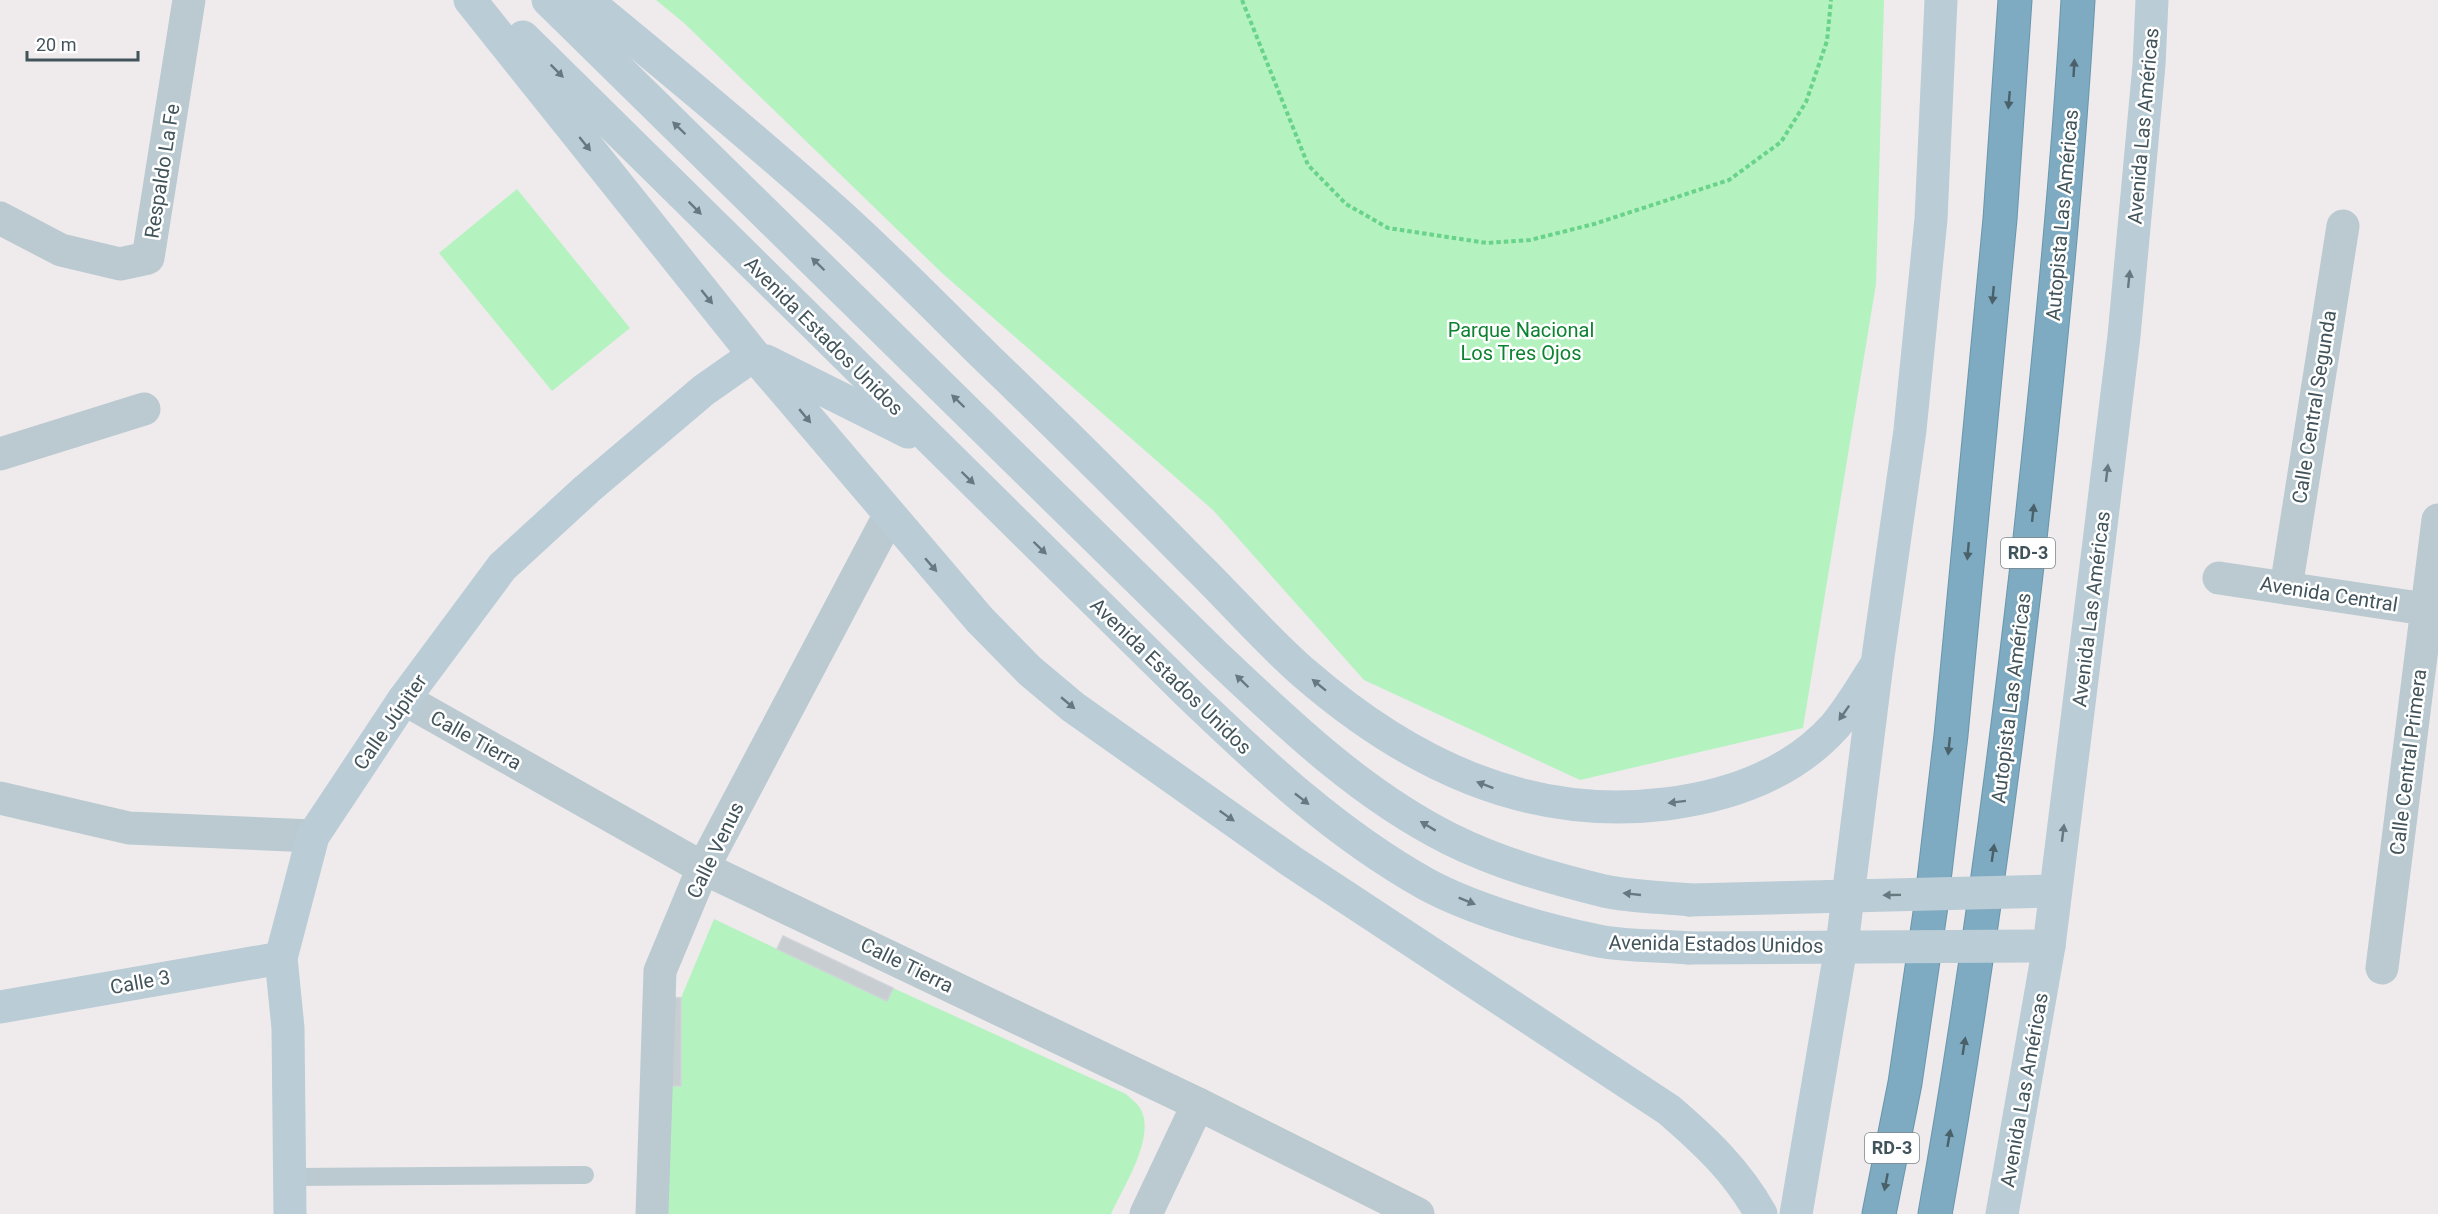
<svg xmlns="http://www.w3.org/2000/svg" width="2438" height="1214" viewBox="0 0 2438 1214" font-family="Roboto,sans-serif">
	<style>
		.green { fill: #b4f2c0 }
		.building { fill: #c7cdd1; stroke: #cfd3d8; stroke-width: 1.5 }
		.lines { fill: none; stroke-linecap: round; stroke-linejoin: round }
		.highway-casing { stroke: #6996ac; stroke-width: 35 }
		.path { stroke: #69d38a; stroke-width: 4; stroke-dasharray: 4.5 3; stroke-linecap: butt }
		.lane { stroke: #bacad0; stroke-width: 18 }
		.street { stroke: #bacad0; stroke-width: 33 }
		.secondary { stroke: #baccd5; stroke-width: 33 }
		.highway { stroke: #7eabc1; stroke-width: 33 }
		.secondary-bridge { stroke: #baccd5; stroke-width: 33 }
		.oneway { fill: #4b616a }
		.oneway2 { fill: #667880 }
		.labels { text-anchor: middle; stroke-width: 5; stroke-linejoin: round; paint-order: stroke }
		.shield { fill: #fff; stroke: #7b878c; stroke-width: 1.5 }
		.shield-label { font-size: 18px; font-weight: bold; fill: #42545b }
		.street-label { font-size: 20px; fill: #42545b; stroke: #fff }
		.park-label { font-size: 20px; fill: #0d8231; stroke: #fff }
	</style>
	<rect width="100%" height="100%" fill="#efebec"/>
	<g class="green">
		<path d="M656 0H1884L1876 284 1803 728 1580 780 1364 680 1213 510 942 273 684 23Z"/>
		<path d="M517 189 630 328 552 391 439 253Z"/>
		<path d="M714 919 887 1001 893 988 1126 1094C1130 1098 1137 1103 1140 1108 1157 1136 1123 1187 1111 1214H668L669 1086 681 1085V998Z"/>
	</g>
	<g class="building">
		<path d="M783 936 893 988 887 1001 777 949Z"/>
		<path d="M670 997 681 998V1086H669Z"/>
	</g>
	<g class="lines">
		<defs>
			<g id="highway">
				<path d="M1879 1214 1905 1083 1931 906 1951 735 2000 219 2015 0"/>
				<path d="M1935 1214C1974 996 2003 777 2028 557 2048 372 2067 186 2078 0"/>
			</g>
		</defs>
		<use href="#highway" class="highway-casing"/>
		<path class="path" d="M1242 0 1308 165 1346 204 1388 228 1487 243 1530 240 1594 224 1729 180 1781 142 1806 102 1827 41 1831 0"/>
		<path class="lane" d="M289 1177 585 1175"/>
		<g class="street">
			<path d="M0 218 61 250 120 264 148 258 189 0"/>
			<path d="M0 454 144 409"/>
			<path d="M2219 578 2438 611"/>
			<path d="M2286 588 2343 226"/>
			<path d="M404 699 703 868 1198 1104 1418 1214"/>
			<path d="M0 798 129 828 313 836"/>
			<path d="M2382 968 2438 520"/>
			<path d="M652 1214 660 971 703 868 889 516"/>
			<path d="M1146 1214 1198 1104"/>
		</g>
		<g class="secondary">
			<path d="M470 0 754 355 980 620 1030 671 1073 707 1291 861 1669 1110C1706 1142 1737 1171 1761 1214"/>
			<path d="M548 0 1215 655C1287 723 1360 794 1450 839 1498 863 1551 878 1604 891 1632 897 1662 897 1690 900"/>
			<path d="M586 0C669 68 752 137 832 208 886 256 936 308 987 358 1057 425 1125 493 1193 562 1230 598 1265 639 1304 673 1408 763 1526 821 1666 804 1729 796 1791 775 1835 726 1851 707 1863 685 1877 664"/>
			<path d="M523 37 1188 693C1262 764 1335 833 1426 884 1472 909 1541 929 1594 940 1624 947 1658 945 1689 948"/>
			<path d="M766 361 908 432"/>
			<path d="M0 1007 281 958"/>
			<path d="M290 1214 288 1028 281 958 313 836 404 699 502 567 587 489 704 390 754 355"/>
			<path d="M1796 1214 1844 929 1877 664 1910 430 1931 219 1941 0"/>
			<path d="M2002 1214 2049 946 2099 542 2124 336 2149 65 2152 0"/>
		</g>
		<use href="#highway" class="highway"/>
		<g class="secondary-bridge">
			<path d="M1690 900 2055 891"/>
			<path d="M1689 948 2049 946"/>
		</g>
	</g>
	<defs><path id="oneway-solid" d="M-6-.8H1V-3.2L6.5 0L1 3.2V.8H-6Z" transform="scale(1.5)"/></defs>
	<g class="oneway">
		<use href="#oneway-solid" transform="translate(2074 68) rotate(-87)"/>
		<use href="#oneway-solid" transform="translate(2009 100) rotate(95)"/>
		<use href="#oneway-solid" transform="translate(1993 295) rotate(95)"/>
		<use href="#oneway-solid" transform="translate(2033 513) rotate(-84)"/>
		<use href="#oneway-solid" transform="translate(1968 551) rotate(95)"/>
		<use href="#oneway-solid" transform="translate(1949 746) rotate(96)"/>
		<use href="#oneway-solid" transform="translate(1993 853) rotate(-82)"/>
		<use href="#oneway-solid" transform="translate(1964 1046) rotate(-81)"/>
		<use href="#oneway-solid" transform="translate(1949 1138) rotate(-80)"/>
		<use href="#oneway-solid" transform="translate(1886 1182) rotate(101)"/>
	</g>
	<g class="oneway2">
		<use href="#oneway-solid" transform="translate(557 71) rotate(45)"/>
		<use href="#oneway-solid" transform="translate(679 128) rotate(-136)"/>
		<use href="#oneway-solid" transform="translate(585 144) rotate(51)"/>
		<use href="#oneway-solid" transform="translate(695 208) rotate(45)"/>
		<use href="#oneway-solid" transform="translate(818 264) rotate(-136)"/>
		<use href="#oneway-solid" transform="translate(2129 279) rotate(-84)"/>
		<use href="#oneway-solid" transform="translate(707 297) rotate(51)"/>
		<use href="#oneway-solid" transform="translate(958 401) rotate(-136)"/>
		<use href="#oneway-solid" transform="translate(805 416) rotate(50)"/>
		<use href="#oneway-solid" transform="translate(2107 473) rotate(-83)"/>
		<use href="#oneway-solid" transform="translate(968 478) rotate(44)"/>
		<use href="#oneway-solid" transform="translate(1040 548) rotate(44)"/>
		<use href="#oneway-solid" transform="translate(931 565) rotate(49)"/>
		<use href="#oneway-solid" transform="translate(1242 681) rotate(-136)"/>
		<use href="#oneway-solid" transform="translate(1319 685) rotate(-141)"/>
		<use href="#oneway-solid" transform="translate(1068 703) rotate(40)"/>
		<use href="#oneway-solid" transform="translate(1844 713) rotate(125)"/>
		<use href="#oneway-solid" transform="translate(1485 785) rotate(-159)"/>
		<use href="#oneway-solid" transform="translate(1302 799) rotate(38)"/>
		<use href="#oneway-solid" transform="translate(1677 802) rotate(173)"/>
		<use href="#oneway-solid" transform="translate(1227 816) rotate(35)"/>
		<use href="#oneway-solid" transform="translate(1428 826) rotate(-149)"/>
		<use href="#oneway-solid" transform="translate(2063 833) rotate(-83)"/>
		<use href="#oneway-solid" transform="translate(1632 894) rotate(-174)"/>
		<use href="#oneway-solid" transform="translate(1892 895) rotate(179)"/>
		<use href="#oneway-solid" transform="translate(1467 901) rotate(22)"/>
	</g>
	<g class="labels">
		<g class="shield">
			<rect x="2001" y="538" width="54" height="30" rx="4.5"/>
			<rect x="1865" y="1133" width="54" height="30" rx="4.5"/>
		</g>
		<g class="shield-label">
			<text x="2028" y="559">RD-3</text>
			<text x="1892" y="1154">RD-3</text>
		</g>
		<g class="street-label">
			<text transform="translate(2143 126) rotate(-85)" y="7">Avenida Las Américas</text>
			<text transform="translate(162 171) rotate(-81)" y="7">Respaldo La Fe</text>
			<text transform="translate(2062 215) rotate(-85)" y="7">Autopista Las Américas</text>
			<text transform="translate(824 336) rotate(45)" y="7">Avenida Estados Unidos</text>
			<text transform="translate(2314 407) rotate(-81)" y="7">Calle Central Segunda</text>
			<text transform="translate(2329 594) rotate(9)" y="7">Avenida Central</text>
			<text transform="translate(2091 609) rotate(-83)" y="7">Avenida Las Américas</text>
			<text transform="translate(1171 676) rotate(44)" y="7">Avenida Estados Unidos</text>
			<text transform="translate(2011 698) rotate(-83)" y="7">Autopista Las Américas</text>
			<text transform="translate(390 722) rotate(-55)" y="7">Calle Júpiter</text>
			<text transform="translate(476 740) rotate(29)" y="7">Calle Tierra</text>
			<text transform="translate(2408 762) rotate(-83)" y="7">Calle Central Primera</text>
			<text transform="translate(715 850) rotate(-64)" y="7">Calle Venus</text>
			<text transform="translate(1716 944) rotate(1)" y="7">Avenida Estados Unidos</text>
			<text transform="translate(907 965) rotate(26)" y="7">Calle Tierra</text>
			<text transform="translate(140 982) rotate(-10)" y="7">Calle 3</text>
			<text transform="translate(2024 1090) rotate(-80)" y="7">Avenida Las Américas</text>
		</g>
		<g class="park-label">
			<text x="1521" y="337">Parque Nacional<tspan x="1521" dy="23">Los Tres Ojos</tspan></text>
		</g>
	</g>
	<path d="M27 51v9h111v-9" fill="none" stroke="#42545b" stroke-width="3"/>
	<text x="36" y="51" font-size="18" fill="#42545b" stroke="#ffffff" stroke-width="4.5" paint-order="stroke">20 m</text>
</svg>
